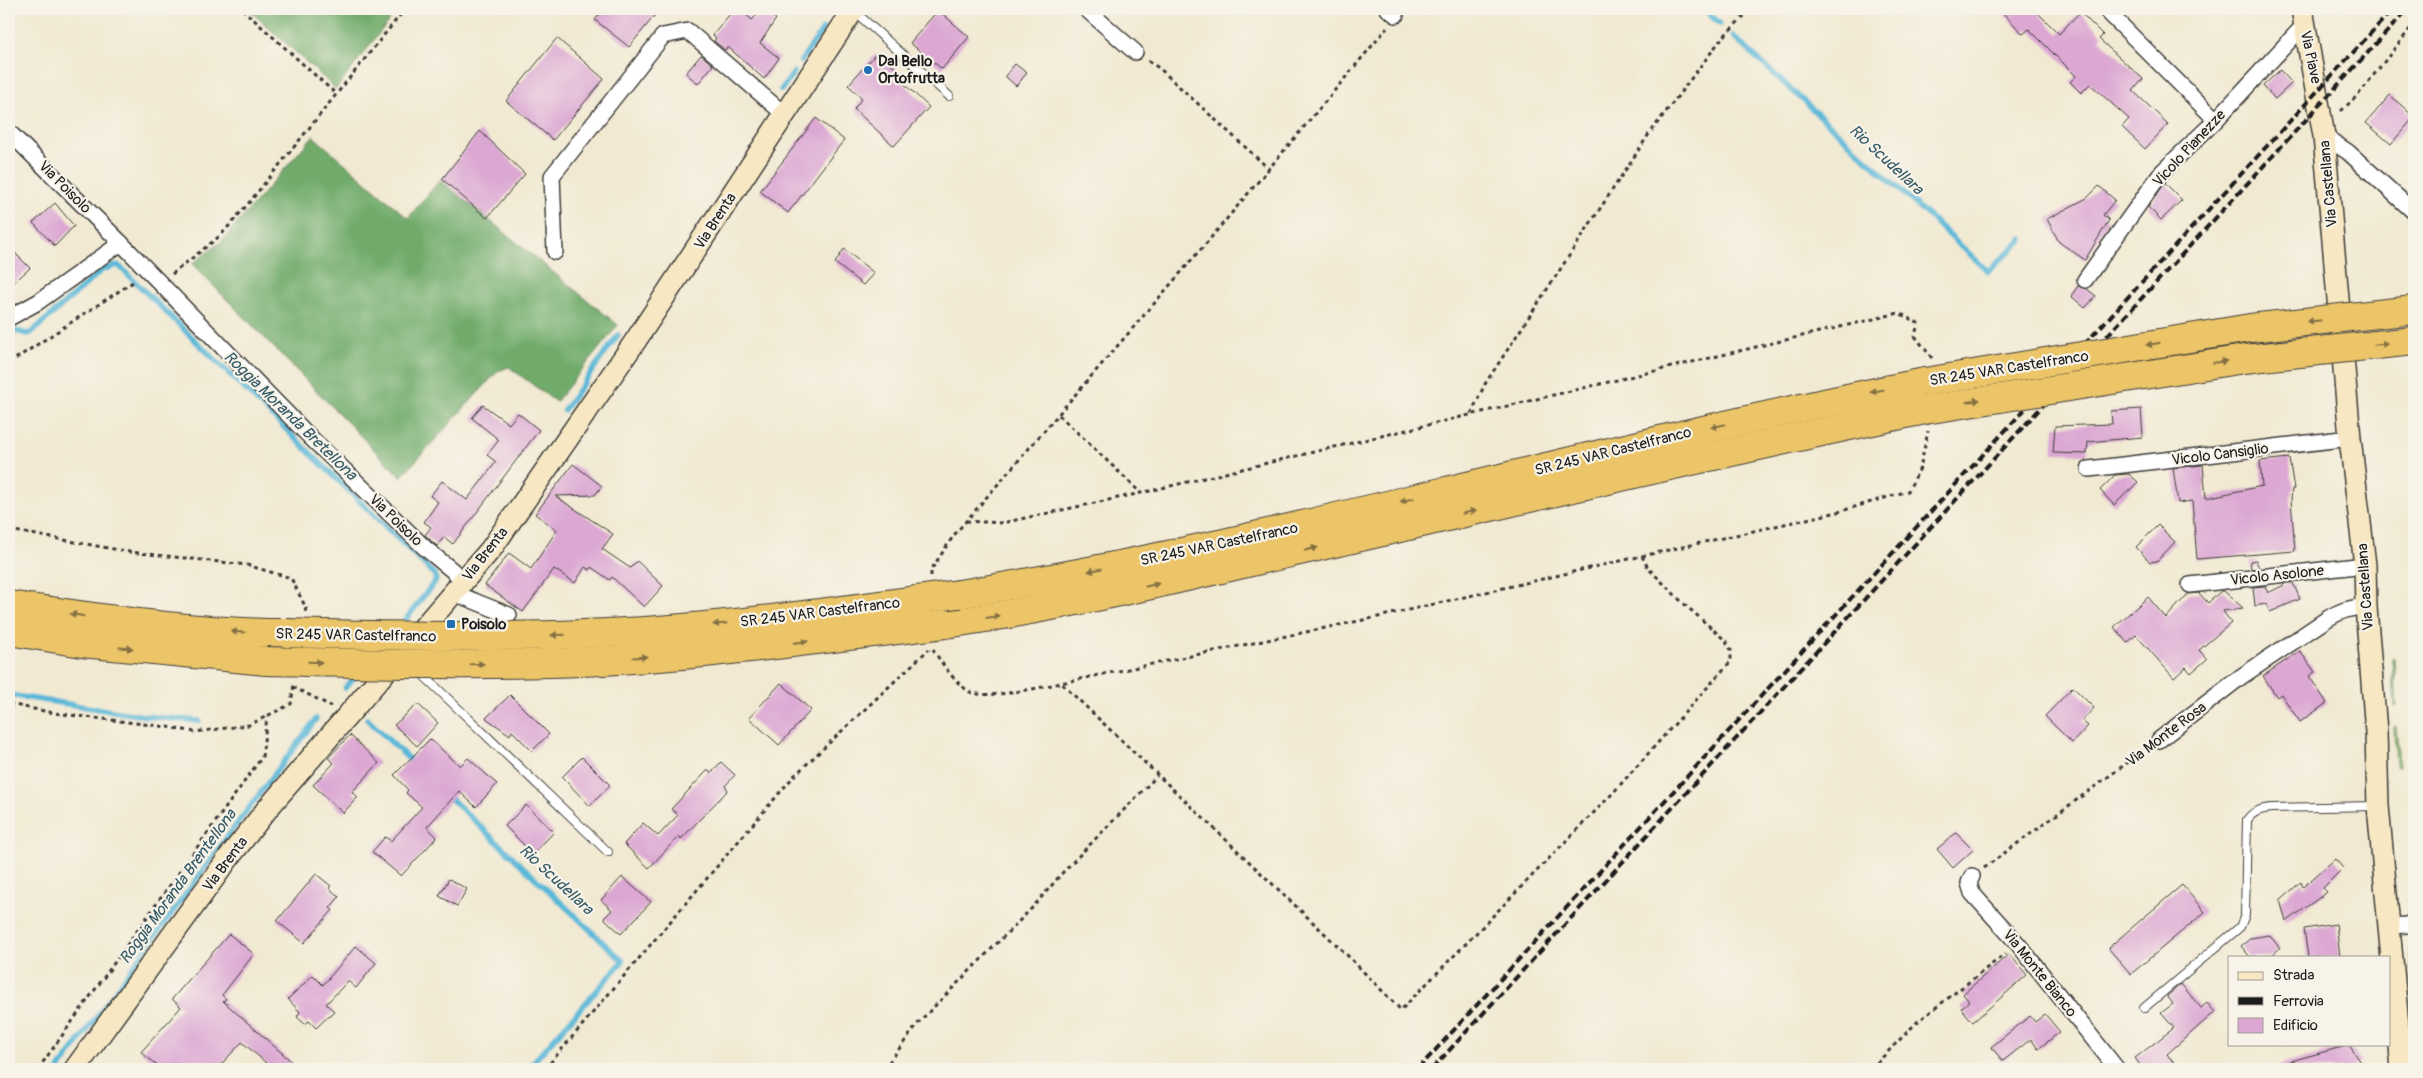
<svg xmlns="http://www.w3.org/2000/svg" width="2423" height="1078" viewBox="0 0 2423 1078" font-family="Pangolin,sans-serif">
	<style>
		.green { fill: #8bc67b; stroke: #54714c }
		.forest { fill: #70ab6b; stroke: #466444 }
		.lines { fill: none; stroke-linecap: round; stroke-linejoin: round }
		.stream { stroke: #5ab8d8; stroke-width: 5.5 }
		.building { fill: #dca7d3 }
		.lane-casing { stroke: #3c3b37; stroke-width: 10 }
		.street-casing { stroke: #3c3b37; stroke-width: 18 }
		.secondary-casing { stroke: #3c3b37; stroke-width: 24 }
		.highway-casing { stroke: #3c3b37; stroke-width: 30 }
		.path { stroke: #3c3b37; stroke-width: 3; stroke-dasharray: 4 4; stroke-linecap: butt }
		.lane { stroke: #fff; stroke-width: 8 }
		.street { stroke: #fff; stroke-width: 15 }
		.secondary { stroke: #f7e8c3; stroke-width: 21 }
		.highway { stroke: #ecc569; stroke-width: 28 }
		.rail { stroke: #1c1c1c; stroke-width: 4; stroke-dasharray: 8 4; stroke-linecap: butt }
		.highway-bridge-casing { stroke: #3c3b37; stroke-width: 30; stroke-linecap: butt }
		.highway-bridge { stroke: #ecc569; stroke-width: 28 }
		.oneway { fill: #847042 }
		.poi-dot { fill: #1f6fb2; stroke: #f7f3e8; stroke-width: 2 }
		.labels { text-anchor: middle; stroke-width: 4.5; stroke-linejoin: round; paint-order: stroke }
		.street-label { font-size: 15px; fill: #1c1c1c; stroke: #f7f3e8 }
		.poi-label { font-size: 15px; font-weight: bold; fill: #1c1c1c; stroke: #f7f3e8; text-anchor: start }
		.water-label { font-size: 16px; font-style: italic; fill: #355a67; stroke: #f7f3e8 }
	</style>
	<rect width="100%" height="100%" fill="#f7f3e8"/>
	<filter id="ink" filterUnits="userSpaceOnUse"><feTurbulence type="fractalNoise" baseFrequency=".02" numOctaves="2"/><feDisplacementMap in="SourceGraphic" scale="10" xChannelSelector="R" yChannelSelector="G"/><feConvolveMatrix kernelMatrix="1 2 1 2 8 2 1 2 1" color-interpolation-filters="sRGB"/></filter>
	<filter id="wash" filterUnits="userSpaceOnUse"><feTurbulence type="fractalNoise" baseFrequency=".0096" numOctaves="4" result="noise"/><feDisplacementMap in="SourceGraphic" scale="20" xChannelSelector="R" yChannelSelector="G"/><feGaussianBlur stdDeviation="1.12" result="paint"/><feColorMatrix in="noise" values="0 0 0 0 0 0 0 0 0 0 0 0 0 0 0 0 0 1.4 0 .05"/><feComposite in="paint" operator="in"/></filter>
	<g filter="url(#wash)">
		<rect width="100%" height="100%" fill="#f1e9d2"/>
		<g class="green">
			<path d="M2392 658 2394 659 2397 706 2395 707Z"/>
			<path d="M2396 726 2399 766H2396L2394 727Z"/>
			<path d="M2411 946 2414 1003 2409 947Z"/>
		</g>
		<g class="forest">
			<path d="M248 9H398L336 89Z"/>
			<path d="M313 136 408 218 440 180 618 325 556 402 509 367 498 371 401 477 192 264 222 241Z"/>
		</g>
		<g class="lines">
			<g class="stream">
				<path d="M1703 9 1720 24"/>
				<path d="M834 13 836 9"/>
				<path d="M1733 36 1988 271 2023 239"/>
				<path d="M801 61 823 29"/>
				<path d="M781 90 794 72"/>
				<path d="M9 329 27 334 31 333 102 270 118 265 434 574 436 580 400 627"/>
				<path d="M564 410 618 335"/>
				<path d="M345 688 360 671"/>
				<path d="M9 695 145 716 199 721"/>
				<path d="M367 719 414 764"/>
				<path d="M446 794 623 961 527 1069"/>
				<path d="M59 1069 227 837 316 719"/>
			</g>
		</g>
		<g id="blocks">
			<g class="building">
				<path d="M604 9H660L629 47 595 20Z"/>
				<path d="M734 9 741 10 752 20 763 9 776 19 760 43 779 58 764 79 728 47 725 50 714 41 716 38 713 35Z"/>
				<path d="M1999 9H2034L2059 34 2080 12 2103 35 2099 39 2143 79 2133 91 2168 124 2145 149 2122 127 2129 119 2090 84 2081 93 2070 82 2076 76 2029 29 2023 34Z"/>
				<path d="M938 10 969 37 942 69 910 43Z"/>
				<path d="M557 38 604 79 553 140 506 101Z"/>
				<path d="M701 55 713 65 698 84 686 73Z"/>
				<path d="M875 55H881L904 76 900 80 929 107 894 146 854 109 862 98 848 85Z"/>
				<path d="M1015 64 1027 73 1016 86 1005 76Z"/>
				<path d="M2280 70 2292 83 2275 99 2263 86Z"/>
				<path d="M2390 95 2414 117 2391 144 2366 123Z"/>
				<path d="M816 118 844 140 788 213 760 191Z"/>
				<path d="M480 131 525 174 487 218 442 179Z"/>
				<path d="M2165 183 2182 200 2161 220 2148 207Z"/>
				<path d="M2099 186 2115 200 2103 215 2109 220 2085 260 2059 242 2047 219 2087 198Z"/>
				<path d="M55 203 74 226 55 246 33 223Z"/>
				<path d="M9 247 30 268 9 287Z"/>
				<path d="M844 249 874 273 863 285 835 263Z"/>
				<path d="M2078 286 2087 289 2096 296 2085 308 2071 296Z"/>
				<path d="M483 405 509 424 518 413 539 430 453 544 444 537 437 546 425 535 431 527 424 522 438 502 430 496 442 481 467 500 496 462 487 455 499 440 472 418Z"/>
				<path d="M2141 409 2143 437 2088 442 2087 454 2053 453 2055 426 2112 424 2111 411Z"/>
				<path d="M2289 458 2294 489H2292L2291 499 2295 551 2197 559 2192 501 2178 503 2173 468 2203 465 2206 498 2262 486 2260 461Z"/>
				<path d="M573 464 602 486 595 495 555 496 613 534 602 549 630 568 637 561 663 586 644 607 612 577 610 580 591 567 590 570 585 567 575 583 554 569 523 612 485 585 509 553 531 569 557 530 535 514Z"/>
				<path d="M2129 474 2138 482 2114 505 2100 490 2115 475Z"/>
				<path d="M2158 525 2175 542 2157 561 2150 562 2136 547Z"/>
				<path d="M2256 560 2259 568 2251 569 2250 561Z"/>
				<path d="M2288 583H2293L2300 599 2270 612 2266 604 2255 606 2253 587 2265 586 2268 593Z"/>
				<path d="M2221 591H2224L2243 608 2223 611 2231 623 2199 650 2207 659 2191 673 2186 667 2174 678 2136 635 2127 643 2114 627 2148 597 2166 618 2188 594 2199 593 2208 603Z"/>
				<path d="M2300 651 2315 672 2309 676 2327 703 2300 722 2281 694 2277 697 2263 676Z"/>
				<path d="M781 683 811 710 779 745 749 718Z"/>
				<path d="M2073 687 2094 708 2082 721 2088 726 2072 743 2045 716Z"/>
				<path d="M510 695 549 734 532 751 512 731 510 735 486 718Z"/>
				<path d="M418 704 438 723 417 746 394 725Z"/>
				<path d="M350 735 379 763 352 792 358 797 343 813 313 785 334 763 328 758Z"/>
				<path d="M430 739 460 766 468 758 497 784 476 807 459 791 427 827 437 837 401 876 372 852 385 837 391 841 422 807 406 793 408 790 394 775Z"/>
				<path d="M582 757 610 785 590 806 562 777Z"/>
				<path d="M721 762 735 775 725 786 728 790 681 839 679 836 649 868 624 844 643 823 658 836 678 815 671 809 708 770 711 773Z"/>
				<path d="M526 805 554 832 533 854 505 826Z"/>
				<path d="M1956 833 1973 850 1953 868 1937 849Z"/>
				<path d="M2335 859 2343 868 2323 888 2327 892 2286 922 2280 900 2301 882 2303 887Z"/>
				<path d="M316 874 331 886 329 888 339 897 330 908 333 910 304 943 277 921Z"/>
				<path d="M622 877 651 902 621 934 604 918 612 910 601 900Z"/>
				<path d="M449 879 467 889 457 906 439 896Z"/>
				<path d="M2182 885 2205 912 2131 974 2108 948Z"/>
				<path d="M2336 924 2340 957H2308L2304 929Z"/>
				<path d="M229 934 254 954 222 995 226 999 223 1001 291 1061 283 1069H273L242 1042 217 1069H161L141 1052 181 1007 172 999Z"/>
				<path d="M2269 935 2280 948 2270 957H2250L2241 946 2251 938Z"/>
				<path d="M356 946 376 963 356 988 348 981 326 1004 334 1011 316 1028 309 1021 305 1024 297 1017 300 1012 288 999 313 975 323 985Z"/>
				<path d="M2009 954 2027 975 1973 1022 1961 1008 1969 1001 1963 994Z"/>
				<path d="M2181 984 2201 1008 2207 1003 2215 1012 2167 1054 2178 1069H2143L2135 1058 2174 1028 2161 1013 2173 1004 2167 996Z"/>
				<path d="M2045 1014 2060 1032 2038 1049 2031 1039 2003 1061 1991 1047 2030 1016 2035 1022Z"/>
				<path d="M2349 1045 2361 1062 2351 1069H2280V1064Z"/>
			</g>
		</g>
	</g>
	<g filter="url(#ink)">
		<use href="#blocks" fill-opacity="0" stroke="#3c3b37" stroke-width="1"/>
		<g class="lines">
			<defs>
				<g id="lane">
					<path d="M854 11 949 96"/>
					<path d="M420 672 608 852"/>
					<path d="M2144 1008 2240 927 2245 915 2247 820C2253 811 2261 809 2272 808L2378 806"/>
				</g>
				<g id="street">
					<path d="M1086 9 1135 52"/>
					<path d="M1388 9 1396 15"/>
					<path d="M2105 9 2216 120"/>
					<path d="M9 132 121 243 309 436 425 548 464 580"/>
					<path d="M2324 136 2348 152 2414 212"/>
					<path d="M555 252 552 176 663 36 688 31 784 114"/>
					<path d="M2085 280 2162 172 2216 120 2304 25"/>
					<path d="M9 318 38 302 121 243"/>
					<path d="M2089 469 2350 438"/>
					<path d="M2190 585 2365 565"/>
					<path d="M454 593 509 615"/>
					<path d="M2159 740 2242 676 2327 619C2340 611 2350 607 2366 607"/>
					<path d="M1972 876 1969 883 1972 893 2018 944 2117 1069"/>
					<path d="M2388 926 2407 925 2414 921"/>
				</g>
				<g id="secondary">
					<path d="M2302 9 2324 136 2350 438 2365 565 2366 607 2376 732 2378 806 2402 1069"/>
					<path d="M75 1069 230 856 268 808 491 549 634 343 854 9"/>
				</g>
				<g id="highway">
					<path d="M959 594C1125 568 1287 529 1450 490 1608 452 1765 414 1925 382"/>
					<path d="M9 605C101 618 193 633 287 633"/>
					<path d="M945 624C1060 608 1172 580 1286 554 1499 506 1711 454 1925 410"/>
					<path d="M9 631 82 643 266 661"/>
				</g>
			</defs>
			<use href="#lane" class="lane-casing"/>
			<use href="#street" class="street-casing"/>
			<use href="#secondary" class="secondary-casing"/>
			<use href="#highway" class="highway-casing"/>
			<g class="path">
				<path d="M242 9 336 94"/>
				<path d="M1148 61 1159 68 1269 169"/>
				<path d="M2341 111 2358 95 2414 24"/>
				<path d="M172 274 221 235 248 204 405 9"/>
				<path d="M9 363 136 280"/>
				<path d="M1471 414 1485 384 1649 134 1722 38 1751 9"/>
				<path d="M1059 415 1141 493"/>
				<path d="M966 521 1002 523 1141 493 1899 313 1918 323 1915 336 1932 358"/>
				<path d="M9 530 130 552 247 565 291 578 306 608 305 612"/>
				<path d="M1642 556 1648 568 1683 603 1726 641 1731 650V661L1612 794 1401 1010 1342 950 1061 683 1378 617Z"/>
				<path d="M1642 556 1838 512 1908 491 1920 468 1928 431"/>
				<path d="M931 576V570L954 535 1209 240 1387 28"/>
				<path d="M933 649C942 664 954 681 968 691 984 701 1041 687 1061 683"/>
				<path d="M293 687 331 706"/>
				<path d="M9 704 54 713 168 727 195 732 249 725 291 704 294 684"/>
				<path d="M1984 868 2146 749"/>
				<path d="M38 1069 262 757 267 717"/>
				<path d="M545 1069 793 777 929 649"/>
				<path d="M884 1069 920 1021 1033 907 1064 871 1157 776"/>
				<path d="M1871 1069 1916 1023 2005 954"/>
			</g>
			<use href="#lane" class="lane"/>
			<use href="#street" class="street"/>
			<use href="#secondary" class="secondary"/>
			<use href="#highway" class="highway"/>
			<g class="rail">
				<path d="M1418 1069 2393 9"/>
				<path d="M1432 1069 2408 9"/>
			</g>
			<defs>
				<g id="highway-bridge">
					<path d="M1925 382 2250 328 2414 310"/>
					<path d="M1925 410 2244 359 2414 341"/>
					<path d="M287 633C386 636 484 638 583 634 709 630 834 611 959 594"/>
					<path d="M266 661C361 663 455 666 550 663 682 660 814 640 945 624"/>
				</g>
			</defs>
			<use href="#highway-bridge" class="highway-bridge-casing"/>
			<use href="#highway-bridge" class="highway-bridge"/>
		</g>
		<defs><path id="oneway-solid" d="M-6-.8H1V-3.2L6.5 0L1 3.2V.8H-6Z" transform="scale(1.25)"/></defs>
		<g class="oneway">
			<use href="#oneway-solid" transform="translate(2314 321) rotate(174)"/>
			<use href="#oneway-solid" transform="translate(2153 344) rotate(171)"/>
			<use href="#oneway-solid" transform="translate(2381 344) rotate(-5)"/>
			<use href="#oneway-solid" transform="translate(2220 362) rotate(-8)"/>
			<use href="#oneway-solid" transform="translate(1877 391) rotate(169)"/>
			<use href="#oneway-solid" transform="translate(1973 401) rotate(-10)"/>
			<use href="#oneway-solid" transform="translate(1718 426) rotate(167)"/>
			<use href="#oneway-solid" transform="translate(1407 500) rotate(166)"/>
			<use href="#oneway-solid" transform="translate(1469 512) rotate(-13)"/>
			<use href="#oneway-solid" transform="translate(1311 549) rotate(-13)"/>
			<use href="#oneway-solid" transform="translate(1095 570) rotate(168)"/>
			<use href="#oneway-solid" transform="translate(1152 585) rotate(-13)"/>
			<use href="#oneway-solid" transform="translate(77 615) rotate(-171)"/>
			<use href="#oneway-solid" transform="translate(993 617) rotate(-8)"/>
			<use href="#oneway-solid" transform="translate(720 624) rotate(174)"/>
			<use href="#oneway-solid" transform="translate(238 632) rotate(-177)"/>
			<use href="#oneway-solid" transform="translate(558 635) rotate(179)"/>
			<use href="#oneway-solid" transform="translate(801 642) rotate(-7)"/>
			<use href="#oneway-solid" transform="translate(126 648) rotate(6)"/>
			<use href="#oneway-solid" transform="translate(640 657) rotate(-4)"/>
			<use href="#oneway-solid" transform="translate(315 662) rotate(1)"/>
			<use href="#oneway-solid" transform="translate(477 664) rotate(-1)"/>
		</g>
	</g>
	<g class="poi-dot">
		<circle cx="868" cy="70" r="5"/>
		<rect x="446" y="619" width="10" height="10" rx="2.5"/>
	</g>
	<g class="labels">
		<g class="street-label">
			<text transform="translate(2311 57) rotate(78)" y="5">Via Piave</text>
			<text transform="translate(2189 148) rotate(-47)" y="5">Vicolo Pianezze</text>
			<text transform="translate(2328 184) rotate(-95)" y="5">Via Castellana</text>
			<text transform="translate(65 187) rotate(45)" y="5">Via Poisolo</text>
			<text transform="translate(715 221) rotate(-57)" y="5">Via Brenta</text>
			<text transform="translate(2009 368) rotate(-9)" y="5">SR 245 VAR Castelfranco</text>
			<text transform="translate(1613 451) rotate(-14)" y="5">SR 245 VAR Castelfranco</text>
			<text transform="translate(2220 454) rotate(-7)" y="5">Vicolo Cansiglio</text>
			<text transform="translate(396 520) rotate(44)" y="5">Via Poisolo</text>
			<text transform="translate(1219 544) rotate(-12)" y="5">SR 245 VAR Castelfranco</text>
			<text transform="translate(485 554) rotate(-52)" y="5">Via Brenta</text>
			<text transform="translate(2277 575) rotate(-6)" y="5">Vicolo Asolone</text>
			<text transform="translate(2365 587) rotate(-94)" y="5">Via Castellana</text>
			<text transform="translate(820 612) rotate(-7)" y="5">SR 245 VAR Castelfranco</text>
			<text transform="translate(356 635) rotate(1)" y="5">SR 245 VAR Castelfranco</text>
			<text transform="translate(2166 734) rotate(-37)" y="5">Via Monte Rosa</text>
			<text transform="translate(225 864) rotate(-53)" y="5">Via Brenta</text>
			<text transform="translate(2040 973) rotate(51)" y="5">Via Monte Bianco</text>
		</g>
		<g class="poi-label">
			<text x="878" y="66">Dal Bello<tspan x="878" dy="17">Ortofrutta</tspan></text>
			<text x="461" y="629">Poisolo</text>
		</g>
		<g class="water-label">
			<text transform="translate(1887 159) rotate(43)" y="6">Rio Scudellara</text>
			<text transform="translate(291 415) rotate(44)" y="6">Roggia Moranda Bretellona</text>
			<text transform="translate(557 879) rotate(43)" y="6">Rio Scudellara</text>
			<text transform="translate(177 886) rotate(-54)" y="6">Roggia Moranda Brentellona</text>
		</g>
	</g>
	<rect width="2423" height="1078" fill="none" stroke="#f7f3e8" stroke-width="30"/>
	<rect x="2228" y="956" width="162" height="90" fill="#f7f3e8" stroke="#9f9d96"/>
	<rect x="2238" y="972" width="25" height="8" fill="#f7e8c3" stroke="#9f9d96"/>
	<text x="2273" y="980" font-size="15" fill="#1c1c1c">Strada</text>
	<rect x="2238" y="997" width="25" height="8" fill="#1c1c1c" stroke="#9f9d96"/>
	<text x="2273" y="1006" font-size="15" fill="#1c1c1c">Ferrovia</text>
	<rect x="2238" y="1018" width="25" height="15" fill="#dca7d3" stroke="#9f9d96"/>
	<text x="2273" y="1030" font-size="15" fill="#1c1c1c">Edificio</text>
</svg>
